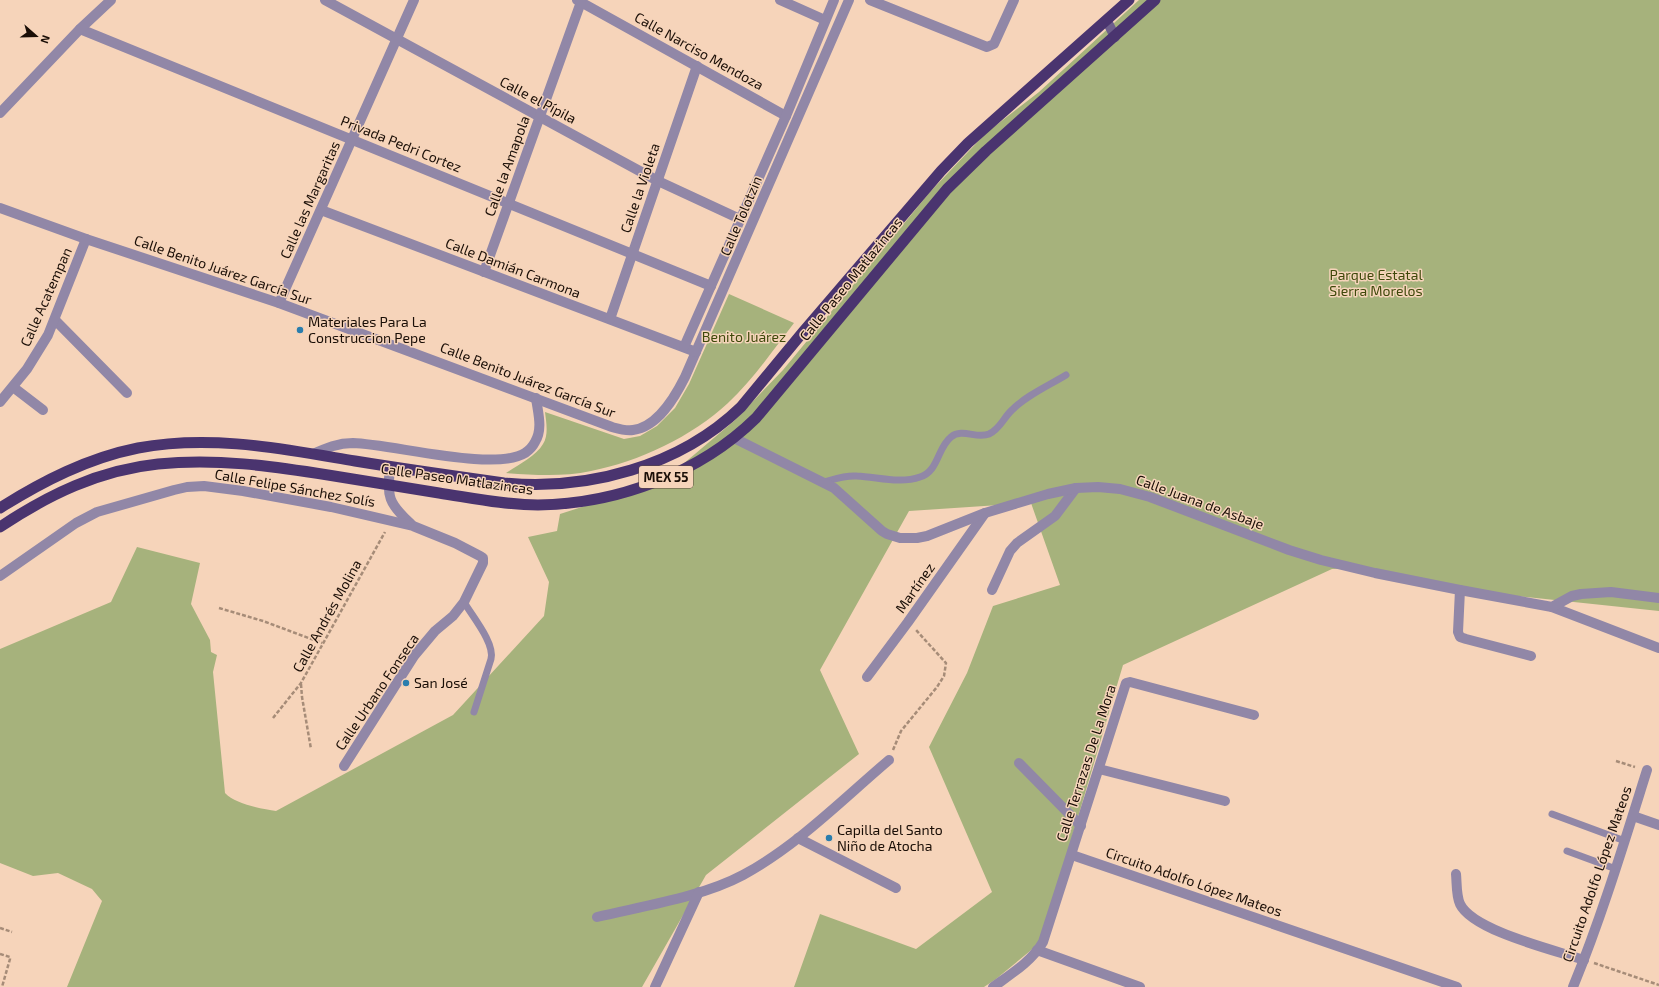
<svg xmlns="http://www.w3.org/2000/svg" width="1659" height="987" viewBox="0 0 1659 987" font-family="'Exo 2',sans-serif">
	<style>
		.green { fill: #a6b27c }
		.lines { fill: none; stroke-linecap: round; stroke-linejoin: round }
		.path { stroke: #a68c78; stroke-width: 2.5; stroke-dasharray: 4 2; stroke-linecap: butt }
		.service { stroke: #9187a7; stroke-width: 7 }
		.minor { stroke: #9187a7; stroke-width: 10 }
		.tertiary { stroke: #9187a7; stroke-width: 10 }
		.secondary { stroke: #6d5e8c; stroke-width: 10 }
		.trunk { stroke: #4a346f; stroke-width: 11 }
		.poi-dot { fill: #2a7dad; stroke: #f6d4ba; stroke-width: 1.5 }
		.labels { text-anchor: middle; stroke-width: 3; stroke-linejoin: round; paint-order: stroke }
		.shield { fill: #f6d4ba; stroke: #5c493c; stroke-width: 1 }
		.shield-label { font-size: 13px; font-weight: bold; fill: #1a0e06 }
		.street-label { font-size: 14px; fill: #1a0e06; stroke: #f6d4ba }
		.park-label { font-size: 14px; fill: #3e480a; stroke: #f6d4ba }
		.poi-label { font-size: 14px; fill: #1a0e06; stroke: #f6d4ba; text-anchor: start }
	</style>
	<rect width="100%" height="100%" fill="#f6d4ba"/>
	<g class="green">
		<path d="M1139 0H1659V611L1461 590 1354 568 1332 569 1123 665 1041 942 996 979 984 987H794L820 914 916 949 992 892 929 747 967 673 993 606 1060 585 1031 503 909 511 820 670 859 754 706 875 642 987H67L102 901 92 889 58 873 33 876 0 863V649L111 602 137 547 200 563 191 604 210 640 211 652 217 655 213 672 225 793C235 804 262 809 276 811L453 715 544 616 549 582 528 537 557 531 560 514 663 481 734 421 783 370 930 192 986 133 1039 92Z"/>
		<path d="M729 294 794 323C773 350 753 380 728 403 693 436 638 462 591 471 563 477 534 475 506 473 518 465 536 456 543 444 549 435 546 421 545 412L624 439 640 436 657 426 675 408 689 384Z"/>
	</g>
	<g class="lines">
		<g class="path">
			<path d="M219 608 263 621 322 643"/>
			<path d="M301 684 302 697 311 749"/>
			<path d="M273 718 301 683 385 532"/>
			<path d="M893 750 901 731 937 687 944 676 946 663 916 630"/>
			<path d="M1616 761 1635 767"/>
			<path d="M0 928 12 932"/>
			<path d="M0 954 10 957V959L2 987"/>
			<path d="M1594 963 1659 985"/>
		</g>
		<g class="service">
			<path d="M824 482C835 479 845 475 857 476 878 477 900 484 920 477 939 471 937 448 951 437 962 428 977 439 989 434 1000 429 1004 417 1012 410 1027 395 1048 386 1066 375"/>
			<path d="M464 602C472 616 495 643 491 659L474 712"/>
			<path d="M1552 814 1625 841"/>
			<path d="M1567 851 1616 869"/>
		</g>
		<g class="minor">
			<path d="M325 0 658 181 740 219"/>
			<path d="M577 0 786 116"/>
			<path d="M780 0 825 20"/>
			<path d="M870 0 987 47 994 44 1014 0"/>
			<path d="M80 29 711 286"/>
			<path d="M0 113 80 29 111 0"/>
			<path d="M0 208 86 239 279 303 612 427C619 429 625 431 633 430 658 427 675 397 685 377L849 0"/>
			<path d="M321 210 696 352"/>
			<path d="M484 272 581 2"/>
			<path d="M279 303 414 0"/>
			<path d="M610 319 697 66"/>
			<path d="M55 320 127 393"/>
			<path d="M684 347 786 116 834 0"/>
			<path d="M13 387 43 410"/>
			<path d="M0 402 27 369 48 335 86 239"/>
			<path d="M313 454C326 448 338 443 353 443 392 444 494 472 525 453 528 451 533 446 535 442 543 429 538 413 536 398"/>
			<path d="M390 467C387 497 388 503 411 524"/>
			<path d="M0 576 76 523 97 512 174 490 187 487 204 486 243 491 331 507 413 526 455 543 480 556 483 558V563L464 602 453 616 435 631 414 656 344 766"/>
			<path d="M992 590 1010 551 1017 543 1055 516 1076 488"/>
			<path d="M1460 590 1458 632 1460 637 1466 639 1531 656"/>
			<path d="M1552 607 1659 648"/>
			<path d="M867 677 908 622 985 513"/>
			<path d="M1019 763 1081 826"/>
			<path d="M1099 769 1225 801"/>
			<path d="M1633 816 1659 825"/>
			<path d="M798 838 896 888"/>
			<path d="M1072 855 1457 987"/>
			<path d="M1456 874C1457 884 1456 895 1460 904 1473 931 1555 950 1584 960"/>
			<path d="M597 917C643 906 702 897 743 875 797 846 843 799 889 760"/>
			<path d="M1037 950 1140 987"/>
			<path d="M655 987 699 892"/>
			<path d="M993 987C1011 974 1032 961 1043 942L1126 683 1130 682 1254 715"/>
			<path d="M1573 987C1602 916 1624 843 1647 770"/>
		</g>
		<path class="tertiary" d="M734 438 834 488 882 531 887 534 900 538H917L927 536 985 513 1048 494 1076 488 1098 487 1120 489 1150 497 1289 550 1321 560 1375 573 1460 590 1552 607 1572 596 1581 594 1611 592 1659 598"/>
		<path class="secondary" d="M1107 21 1115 37"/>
		<g class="trunk">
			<path d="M0 508C43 481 88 458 138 448 211 434 283 449 355 461 404 469 454 476 504 483 588 491 680 466 741 407L803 332 941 171 968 143 1129 0"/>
			<path d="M0 527C48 495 99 470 158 464 216 458 271 466 328 475 365 481 402 487 439 493 472 498 505 505 538 505 616 504 699 474 756 418L947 189 986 151 1155 0"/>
		</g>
	</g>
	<g class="poi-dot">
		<circle cx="300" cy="330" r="4"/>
		<circle cx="406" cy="683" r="4"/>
		<circle cx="829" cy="838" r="4"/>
	</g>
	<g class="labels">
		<rect class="shield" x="639" y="466" width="54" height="22" rx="3"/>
		<g class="shield-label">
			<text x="666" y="482">MEX 55</text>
		</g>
		<g class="street-label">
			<text transform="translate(699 51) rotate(29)" y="5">Calle Narciso Mendoza</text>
			<text transform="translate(538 100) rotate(28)" y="5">Calle el Pípila</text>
			<text transform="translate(401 144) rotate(22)" y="5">Privada Pedri Cortez</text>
			<text transform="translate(507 166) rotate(-70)" y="5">Calle la Amapola</text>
			<text transform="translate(640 188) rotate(-71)" y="5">Calle la Violeta</text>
			<text transform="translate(310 200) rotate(-66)" y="5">Calle las Margaritas</text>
			<text transform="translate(741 216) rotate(-67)" y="5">Calle Tolotzin</text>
			<text transform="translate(513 268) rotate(21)" y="5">Calle Damián Carmona</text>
			<text transform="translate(223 270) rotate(19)" y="5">Calle Benito Juárez García Sur</text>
			<text transform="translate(851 279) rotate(-51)" y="5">Calle Paseo Matlazincas</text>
			<text transform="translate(46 297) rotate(-66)" y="5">Calle Acatempan</text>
			<text transform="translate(528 380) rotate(21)" y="5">Calle Benito Juárez García Sur</text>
			<text transform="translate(457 479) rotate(8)" y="5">Calle Paseo Matlazincas</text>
			<text transform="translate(295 488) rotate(10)" y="5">Calle Felipe Sánchez Solís</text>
			<text transform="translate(1200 502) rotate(20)" y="5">Calle Juana de Asbaje</text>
			<text transform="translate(915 588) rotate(-55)" y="5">Martínez</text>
			<text transform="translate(327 616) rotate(-61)" y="5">Calle Andrés Molina</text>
			<text transform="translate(377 692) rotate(-56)" y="5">Calle Urbano Fonseca</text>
			<text transform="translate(1086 763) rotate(-72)" y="5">Calle Terrazas De La Mora</text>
			<text transform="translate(1597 874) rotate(-71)" y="5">Circuito Adolfo López Mateos</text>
			<text transform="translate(1194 882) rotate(19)" y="5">Circuito Adolfo López Mateos</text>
		</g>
		<g class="park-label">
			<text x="1376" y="280">Parque Estatal<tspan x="1376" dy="16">Sierra Morelos</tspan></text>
			<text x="744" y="342">Benito Juárez</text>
		</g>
		<g class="poi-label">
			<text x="308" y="327">Materiales Para La<tspan x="308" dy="16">Construccion Pepe</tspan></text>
			<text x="414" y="688">San José</text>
			<text x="837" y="835">Capilla del Santo<tspan x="837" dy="16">Niño de Atocha</tspan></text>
		</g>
	</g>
	<g transform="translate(36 36) rotate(110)" stroke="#f6d4ba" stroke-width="3" paint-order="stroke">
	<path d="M0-3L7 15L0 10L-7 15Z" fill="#1a0e06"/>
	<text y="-6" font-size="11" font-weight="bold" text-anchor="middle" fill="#1a0e06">N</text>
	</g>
</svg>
